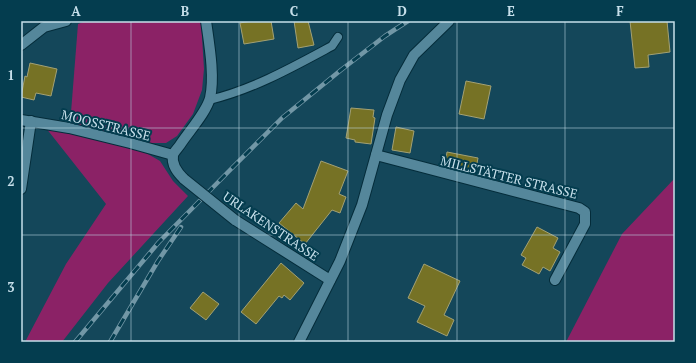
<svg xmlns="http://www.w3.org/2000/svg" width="696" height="363" viewBox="0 0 696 363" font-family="'PT Serif',serif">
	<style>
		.green { fill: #8b2266 }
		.building { fill: #767225; stroke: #a3a174 }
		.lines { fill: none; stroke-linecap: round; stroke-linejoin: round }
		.service-casing { stroke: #042c3a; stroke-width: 10 }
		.minor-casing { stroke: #042c3a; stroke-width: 12 }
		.tertiary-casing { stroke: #042c3a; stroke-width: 12 }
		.service { stroke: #55879b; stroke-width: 8 }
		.minor { stroke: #55879b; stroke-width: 10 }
		.tertiary { stroke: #55879b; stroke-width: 10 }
		.rail-casing { stroke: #7297a6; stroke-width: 4.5 }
		.rail { stroke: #043d4f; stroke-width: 3; stroke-dasharray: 9; stroke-linecap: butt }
		.minor-bridge-casing { stroke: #042c3a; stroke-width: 12; stroke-linecap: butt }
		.minor-bridge { stroke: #55879b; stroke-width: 10 }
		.grid { fill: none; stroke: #c6dfea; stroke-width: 1; stroke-opacity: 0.55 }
		.labels { text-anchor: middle; stroke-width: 4; stroke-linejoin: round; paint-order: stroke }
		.street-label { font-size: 13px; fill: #c6dfea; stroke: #043d4f }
		.neatline { fill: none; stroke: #c6dfea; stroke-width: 1.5 }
		.grid-label { font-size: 13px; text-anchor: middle; font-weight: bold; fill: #c6dfea }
	</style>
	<rect width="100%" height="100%" fill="#14475a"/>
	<g class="green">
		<path d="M86 21H201L204 69 202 90 193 114 177 136 166 143H144L70 125 78 24Z"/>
		<path d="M46 128 141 150 160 161 173 181 188 196 108 283 62 342H25L66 264 106 204Z"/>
		<path d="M675 178V342H566L622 234Z"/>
	</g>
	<g class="building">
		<path d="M251 21H271L274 39 244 44 240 23Z"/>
		<path d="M294 21H308L314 45 298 48Z"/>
		<path d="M630 21H667L670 52 648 55 649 67 635 68Z"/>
		<path d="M30 63 57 69 51 96 36 93 34 100 21 97 25 76 27 77Z"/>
		<path d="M466 81 491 86 484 119 459 114Z"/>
		<path d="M351 108 374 110 373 117 375 118 371 144 355 142V140L346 138Z"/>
		<path d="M396 127 414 131 410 153 392 150Z"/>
		<path d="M447 152 478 158 475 174 445 166Z"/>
		<path d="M321 161 348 171 339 194 346 197 340 213 332 210 305 244 279 223 296 203 303 209Z"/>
		<path d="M537 227 558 238 553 248 560 252 550 271 543 267 539 274 522 265 526 258 521 255Z"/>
		<path d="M281 263 304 283 290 300 284 295 282 298 279 296 256 324 241 312Z"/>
		<path d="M424 264 460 281 444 315 454 320 447 336 417 322 425 306 408 298Z"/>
		<path d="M203 292 219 304 206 320 190 308Z"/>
	</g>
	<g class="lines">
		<defs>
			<path id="service" d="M209 100C252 90 293 67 332 46L338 37"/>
			<g id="minor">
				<path d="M21 45 44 27 66 21"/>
				<path d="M21 120 69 128 130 143 173 155"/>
				<path d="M376 155 579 208 585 212V224L555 280"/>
				<path d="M184 179C178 173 171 165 173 155 174 152 178 148 180 145 189 131 206 113 210 98 215 76 209 43 206 21"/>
				<path d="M21 189 31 121"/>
				<path d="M235 220 330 280"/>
			</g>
			<path id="tertiary" d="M299 342 340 261 362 205 387 115 400 80 414 55 449 21"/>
		</defs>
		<use href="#service" class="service-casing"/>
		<use href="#minor" class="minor-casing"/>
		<use href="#tertiary" class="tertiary-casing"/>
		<use href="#service" class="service"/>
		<use href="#minor" class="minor"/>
		<use href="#tertiary" class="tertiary"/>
		<defs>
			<g id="rail">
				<path d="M75 342 159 242 235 165 282 118 341 70 385 36 408 21"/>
				<path d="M110 342 158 261 181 227"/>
			</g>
		</defs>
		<use href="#rail" class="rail-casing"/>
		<use href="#rail" class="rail"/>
		<defs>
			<path id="minor-bridge" d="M184 179 235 220"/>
		</defs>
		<use href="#minor-bridge" class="minor-bridge-casing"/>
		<use href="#minor-bridge" class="minor-bridge"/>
	</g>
	<path class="grid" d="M131 21V342M239 21V342M348 21V342M457 21V342M565 21V342M21 128H675M21 235H675"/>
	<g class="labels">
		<g class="street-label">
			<text transform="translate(106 125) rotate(14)" y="5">MOOSSTRASSE</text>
			<text transform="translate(509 177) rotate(14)" y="5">MILLSTÄTTER STRASSE</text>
			<text transform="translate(271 226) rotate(34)" y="5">URLAKENSTRASSE</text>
		</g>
	</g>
	<rect width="696" height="363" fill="none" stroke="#043d4f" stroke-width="44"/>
	<rect x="22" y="22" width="652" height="319" class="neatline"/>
	<g class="grid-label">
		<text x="76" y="16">A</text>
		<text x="185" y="16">B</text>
		<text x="294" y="16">C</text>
		<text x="402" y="16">D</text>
		<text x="511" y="16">E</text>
		<text x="620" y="16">F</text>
		<text x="11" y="80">1</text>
		<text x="11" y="186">2</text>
		<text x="11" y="292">3</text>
	</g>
</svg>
